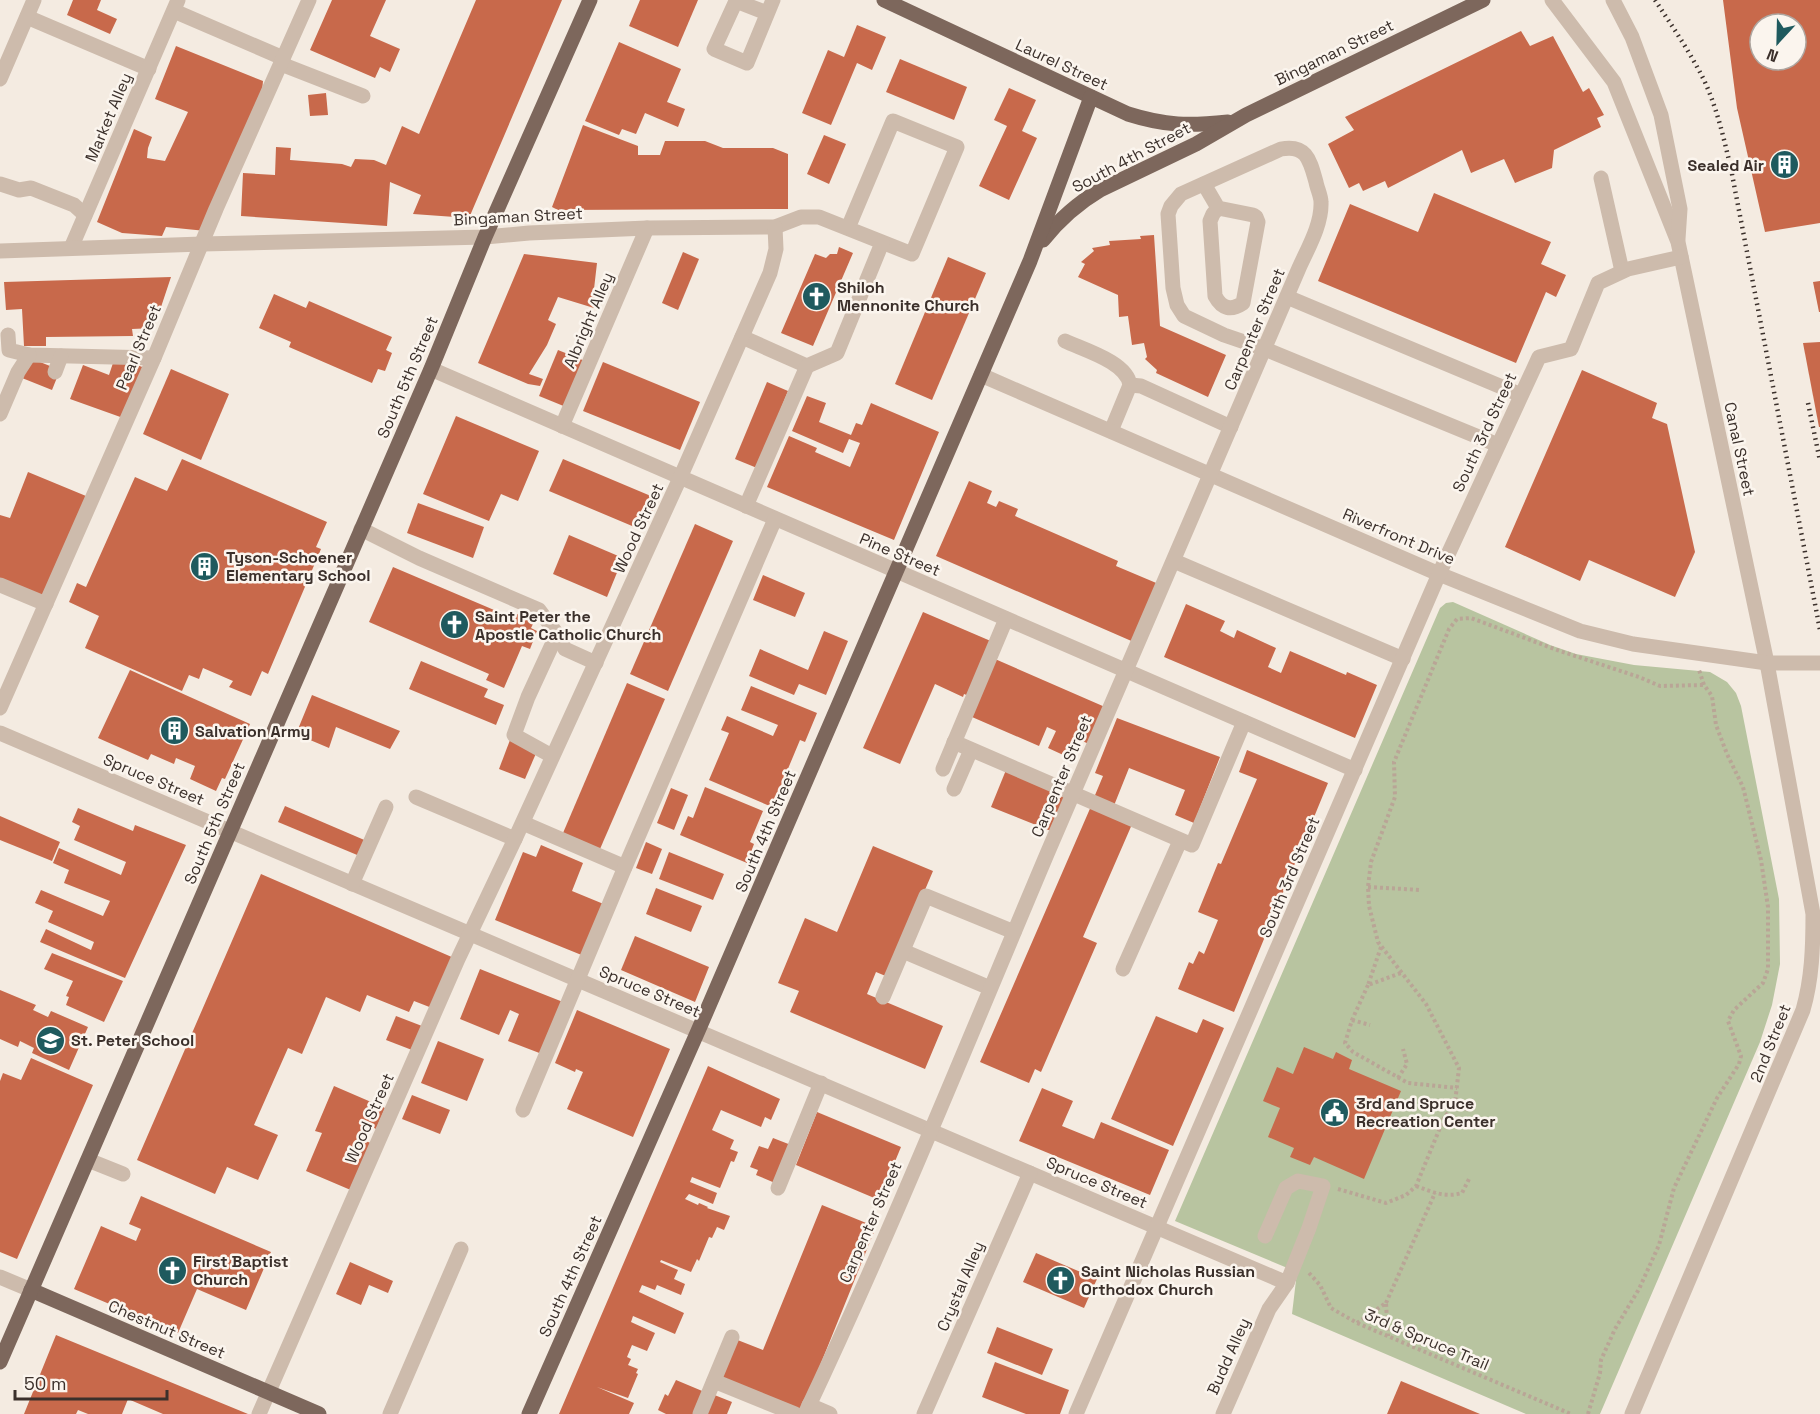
<svg xmlns="http://www.w3.org/2000/svg" width="1820" height="1414" viewBox="0 0 1820 1414" font-family="'Space Grotesk',sans-serif">
	<style>
		.green { fill: #b8c4a0 }
		.building { fill: #c8694b; fill-rule: evenodd }
		.lines { fill: none; stroke-linecap: round; stroke-linejoin: round }
		.path { stroke: #b9a596; stroke-width: 4; stroke-dasharray: 3 3; stroke-linecap: butt }
		.minor { stroke: #cdbbac; stroke-width: 15 }
		.major { stroke: #7d675c; stroke-width: 15 }
		.rail { stroke: #3b302b; stroke-width: 4.5; stroke-dasharray: 1.5 4.5; stroke-linecap: butt }
		.labels { text-anchor: middle; stroke-width: 5; stroke-linejoin: round; paint-order: stroke }
		.street-label { font-size: 16px; fill: #3b302b; stroke: #fbf5ee }
		.poi-label { font-size: 16px; font-weight: bold; fill: #3b302b; stroke: #fbf5ee; text-anchor: start }
	</style>
	<rect width="100%" height="100%" fill="#f4ebe1"/>
	<path class="green" d="M1453 602 1550 645 1576 654 1634 665 1710 672 1727 682 1736 693 1741 706 1779 899 1780 964 1772 1005 1760 1042 1600 1414H1526L1292 1314 1297 1272 1175 1221 1440 608 1446 603Z"/>
	<g class="building">
		<path d="M73 0H101L97 10 117 19 110 34 67 15Z"/>
		<path d="M332 0H386L370 36 400 49 390 72 380 67 375 78 310 50Z"/>
		<path d="M476 0H562L469 218 413 214 421 195 390 182 387 226 241 216 243 173 275 175 276 147 291 148 290 160 342 164 351 167 355 159 374 160 386 165 402 126 419 134Z"/>
		<path d="M640 0H698L678 47 629 26Z"/>
		<path d="M1723 0H1820V223L1765 232 1737 108ZM1760 24H1796V60H1760Z"/>
		<path d="M857 25 886 37 872 70 857 63 831 125 802 113 828 50 844 57Z"/>
		<path d="M1521 31 1530 46 1553 36 1583 92 1589 88 1604 115 1597 118 1601 127 1554 150 1552 168 1515 183 1504 159 1471 173 1462 150 1388 188 1385 181 1363 191 1359 183 1349 188 1328 144 1354 130 1345 117Z"/>
		<path d="M619 42 681 69 667 102 685 109 678 127 645 113 636 134 622 129 619 135 585 121Z"/>
		<path d="M176 46 263 81 262 92 206 231 166 227 162 236 122 233 97 222 134 129 152 137 148 148 147 158 165 161 188 112 155 99Z"/>
		<path d="M900 59 967 87 954 120 886 92Z"/>
		<path d="M1009 88 1036 100 1022 131 1037 138 1009 200 979 186 1007 126 994 120Z"/>
		<path d="M326 93 328 115 310 116 308 95Z"/>
		<path d="M583 125 638 146V155H660L665 141H705L723 148H773L788 154V209L558 210 552 207Z"/>
		<path d="M824 135 846 144 829 184 807 174Z"/>
		<path d="M1434 193 1551 242 1541 264 1566 275 1556 297 1546 292 1516 363 1318 281 1350 204 1418 232Z"/>
		<path d="M1154 235 1160 326 1226 355 1208 397 1156 373 1157 370 1145 359 1147 357 1144 343 1132 345 1128 316 1119 317 1118 295 1078 277 1085 264 1081 262 1094 251 1092 248 1110 245 1109 241 1141 239 1140 236Z"/>
		<path d="M839 247 853 253 813 346 781 333 815 254 826 258 830 254H837Z"/>
		<path d="M683 252 699 259 678 310 662 303Z"/>
		<path d="M524 254 597 263 594 289 601 291 594 308 558 297 548 320 556 324 547 345 529 374 543 379 540 386 528 384 478 363Z"/>
		<path d="M948 257 986 273 932 400 895 384Z"/>
		<path d="M171 277 154 328 132 329 133 336 46 337V346H24L22 309 6 310 4 282Z"/>
		<path d="M1820 281V312H1819L1813 282Z"/>
		<path d="M274 294 306 308 309 301 392 337 386 350 392 353 385 371 378 369 372 383 289 347 291 342 259 328Z"/>
		<path d="M1820 342V427H1819L1803 343Z"/>
		<path d="M558 350 585 361 566 407 539 396Z"/>
		<path d="M20 354 60 370 52 390 12 374Z"/>
		<path d="M115 357 145 368 126 419 70 399 83 365 109 375Z"/>
		<path d="M603 362 700 402 680 450 583 411Z"/>
		<path d="M171 369 229 394 201 460 143 434Z"/>
		<path d="M1582 370 1657 403 1652 418 1667 424 1695 552 1675 597 1589 560 1580 581 1505 547Z"/>
		<path d="M767 382 788 391 757 468 735 459Z"/>
		<path d="M807 396 826 403 819 422 851 435 856 423 862 425 871 403 939 432 894 540 767 487 789 436 817 448 815 452 850 467 860 443 849 439 843 453 792 431Z"/>
		<path d="M456 416 539 451 518 501 501 494 489 521 423 494Z"/>
		<path d="M182 459 327 522 316 547 321 549 268 674 262 671 251 696 229 687 233 681 203 668 199 679 189 675 182 691 85 648 99 616 69 602 77 583 86 587 135 477 167 491Z"/>
		<path d="M563 459 658 499 644 531 549 491Z"/>
		<path d="M28 472 86 496 45 599 0 581V515L10 518Z"/>
		<path d="M969 481 992 491 987 503 996 507 999 501 1018 509 1015 516 1118 561 1116 566 1161 585 1136 643 936 556Z"/>
		<path d="M418 503 484 527 473 558 407 533Z"/>
		<path d="M695 524 733 541 668 691 630 674Z"/>
		<path d="M569 535 623 558 607 597 553 574Z"/>
		<path d="M393 567 515 619 517 614 534 622 531 628 537 631 530 649 522 646 504 688 486 680 489 674 369 622Z"/>
		<path d="M763 575 805 593 795 617 753 600Z"/>
		<path d="M1186 604 1225 621 1220 631 1234 638 1237 630 1276 648 1268 667 1281 673 1290 651 1346 675 1347 672 1377 685 1355 738 1164 657Z"/>
		<path d="M923 612 1000 645 995 659 1105 707 1089 744 1080 740 1072 759 1048 748 1056 731 1047 727 1039 746 972 717 979 700 964 694 963 697 935 684 900 764 863 748Z"/>
		<path d="M824 631 848 641 826 695 799 684 794 695 749 676 760 649 808 670Z"/>
		<path d="M421 661 488 689 484 697 504 705 496 725 409 689Z"/>
		<path d="M130 670 250 724 225 779 222 778 216 791 190 779 195 766 176 758 174 764 151 754 148 760 98 738Z"/>
		<path d="M627 683 665 699 600 849 563 833Z"/>
		<path d="M751 686 817 713 805 742 800 740 772 807 709 780 729 733 721 730 727 716 773 736 778 725 741 710Z"/>
		<path d="M312 695 400 731 390 749 336 727 329 748 296 734Z"/>
		<path d="M1117 718 1220 757 1194 823 1175 815 1185 790 1129 768 1113 808 1093 800 1103 776 1095 773Z"/>
		<path d="M510 740 537 751 525 779 499 769Z"/>
		<path d="M1247 750 1328 783 1234 1012 1178 989 1189 962 1193 964 1199 951 1204 954 1218 920 1198 912 1218 863 1221 864 1257 779 1239 772Z"/>
		<path d="M1006 770 1066 794 1051 831 991 807Z"/>
		<path d="M705 787 763 811 750 842 754 844 747 863 680 835 688 816 693 818Z"/>
		<path d="M671 788 688 795 674 830 657 823Z"/>
		<path d="M1092 804 1133 822 1083 937 1097 943 1041 1072 1035 1069 1029 1083 980 1062Z"/>
		<path d="M285 806 369 842 362 857 278 822Z"/>
		<path d="M78 808 133 831 135 825 186 845 125 978 40 942 46 929 91 950 94 942 48 922 53 911 35 903 41 890 103 916 110 901 64 883 69 870 53 863 59 848 121 875 126 862 74 840 80 826 72 822Z"/>
		<path d="M0 816 60 842 52 861 0 840Z"/>
		<path d="M646 842 662 849 652 874 636 868Z"/>
		<path d="M541 845 583 863 572 891 606 905 584 956 495 920 523 852 536 857Z"/>
		<path d="M873 846 933 871 888 977 876 972 867 994 943 1026 925 1069 790 1012 799 991 778 983 805 918 837 932Z"/>
		<path d="M669 852 724 874 713 900 659 879Z"/>
		<path d="M261 874 454 958 432 1008 414 1001 409 1012 367 995 360 1012 326 997 302 1054 288 1048 254 1125 278 1135 258 1180 227 1167 215 1194 137 1160Z"/>
		<path d="M656 888 702 906 691 932 646 914Z"/>
		<path d="M635 936 709 967 695 1002 621 970Z"/>
		<path d="M52 953 123 981 104 1022 66 1005 69 997 66 996 73 981 44 969Z"/>
		<path d="M480 969 563 1002 542 1054 508 1041 519 1014 510 1010 499 1035 460 1019Z"/>
		<path d="M0 990 36 1005 33 1010 48 1017 51 1011 88 1027 69 1070 32 1053 34 1048 20 1041 18 1047 0 1039Z"/>
		<path d="M577 1010 670 1049 633 1137 567 1109 583 1072 576 1069 575 1072 555 1063Z"/>
		<path d="M396 1016 422 1026 412 1050 386 1040Z"/>
		<path d="M1156 1016 1197 1033 1203 1019 1224 1028 1173 1146 1111 1119Z"/>
		<path d="M438 1041 484 1059 467 1101 421 1083Z"/>
		<path d="M1304 1047 1333 1059 1336 1052 1352 1060 1349 1069 1401 1091 1364 1179 1314 1157 1310 1165 1290 1157 1294 1148 1268 1137 1280 1108 1263 1101 1277 1067 1293 1074Z"/>
		<path d="M31 1058 93 1085 17 1259 0 1252V1081L3 1073 21 1080Z"/>
		<path d="M708 1066 780 1099 771 1120 765 1117 761 1127 721 1110 712 1130 734 1140 730 1149 738 1152 734 1162 731 1161 720 1188 692 1177 690 1182 717 1193 713 1204 689 1194 685 1199 698 1205 699 1203 708 1207 707 1208 730 1216 724 1230 717 1227 712 1238 709 1237 699 1261 697 1259 691 1272 661 1260 660 1262 678 1270 674 1279 685 1284 681 1295 657 1285 655 1290 642 1285 639 1292 684 1313 675 1334 633 1316 631 1322 655 1333 647 1351 632 1345 627 1357 631 1359 628 1365 638 1369 636 1373 638 1374 628 1398 597 1387 634 1403 629 1414H559Z"/>
		<path d="M334 1086 385 1108 376 1129 367 1124 361 1139 373 1144 353 1191 306 1171 322 1133 315 1131Z"/>
		<path d="M1042 1088 1073 1101 1062 1126 1094 1139 1101 1122 1169 1150 1150 1195 1019 1141Z"/>
		<path d="M412 1095 450 1110 440 1134 402 1119Z"/>
		<path d="M817 1112 901 1147 879 1200 796 1165Z"/>
		<path d="M773 1138 791 1145 775 1183 756 1175 758 1170 750 1167 759 1146 768 1149Z"/>
		<path d="M141 1196 271 1252 246 1310 197 1289 178 1333 74 1289 101 1226 136 1241 141 1229 129 1224Z"/>
		<path d="M822 1205 876 1227 802 1410 720 1377 735 1339 763 1350Z"/>
		<path d="M1036 1253 1097 1279 1084 1308 1023 1282Z"/>
		<path d="M350 1262 393 1281 388 1293 369 1285 361 1305 336 1294Z"/>
		<path d="M997 1327 1053 1349 1042 1375 987 1353Z"/>
		<path d="M56 1335 248 1414H163L128 1399 122 1414H88L78 1410 76 1414H24Z"/>
		<path d="M995 1362 1069 1390 1060 1414H1026L982 1397Z"/>
		<path d="M676 1380 707 1393 698 1414H666L658 1410 665 1394 668 1396Z"/>
		<path d="M1401 1381 1480 1414H1387Z"/>
		<path d="M712 1394 732 1402 727 1414H704Z"/>
	</g>
	<g class="lines">
		<g class="path">
			<path d="M1368 887 1421 890"/>
			<path d="M1381 947 1368 985 1401 973"/>
			<path d="M1368 985 1352 1020 1345 1043 1353 1052 1408 1083 1457 1088"/>
			<path d="M1352 1020 1370 1025"/>
			<path d="M1398 1078 1407 1064 1403 1049"/>
			<path d="M1455 1103 1469 1110"/>
			<path d="M1416 1186C1432 1192 1445 1198 1462 1193L1469 1179"/>
			<path d="M1338 1189 1386 1203 1406 1195 1416 1186 1444 1118 1455 1103 1459 1068 1426 1004 1378 942 1369 906 1368 887 1371 862 1395 797 1394 762 1449 629 1457 619 1471 618 1557 650 1639 677 1660 686 1704 685"/>
			<path d="M1309 1273 1320 1285 1331 1308 1357 1323 1571 1414"/>
			<path d="M1386 1303 1435 1193"/>
			<path d="M1357 1323 1386 1303 1388 1336"/>
			<path d="M1588 1414 1600 1373 1601 1360 1615 1329 1639 1289 1659 1245 1674 1188 1717 1098 1739 1064 1741 1056 1728 1021 1734 1010 1763 983 1768 969V907L1761 860 1743 787 1727 754 1716 725 1712 696 1704 685 1699 670"/>
		</g>
		<g class="minor">
			<path d="M1552 0 1614 82 1678 242 1767 663 1813 914C1813 947 1812 979 1803 1010L1632 1414"/>
			<path d="M1613 0 1632 37 1661 115 1680 209 1678 239"/>
			<path d="M174 11 283 58"/>
			<path d="M767 13 736 1 714 49 747 63 773 0"/>
			<path d="M27 17 149 69"/>
			<path d="M281 64 363 96"/>
			<path d="M0 79 34 0"/>
			<path d="M1601 178 1622 271"/>
			<path d="M0 184 19 190 31 188 74 205 85 215"/>
			<path d="M1204 184 1218 208 1253 215 1256 217 1258 222 1243 303C1231 311 1222 309 1215 296L1210 221 1213 214 1218 208"/>
			<path d="M71 248 178 0"/>
			<path d="M0 251 202 244 485 237 529 233 647 228 775 227 801 217H819L912 254 957 147 893 121 848 228"/>
			<path d="M1287 297 1521 395"/>
			<path d="M8 335 9 350 29 355 154 358"/>
			<path d="M742 337 807 366"/>
			<path d="M1065 341C1084 350 1127 362 1130 385L1111 431"/>
			<path d="M807 366 837 353 882 243"/>
			<path d="M431 369 1355 770"/>
			<path d="M55 372 61 356"/>
			<path d="M981 375 1439 574 1580 631 1633 644 1767 663H1820"/>
			<path d="M1130 385 1141 386 1231 427"/>
			<path d="M0 414 18 372 29 355"/>
			<path d="M562 426 647 228"/>
			<path d="M746 506 807 366"/>
			<path d="M361 529 419 558 539 610 557 634 565 649 596 663"/>
			<path d="M1174 561 1403 659"/>
			<path d="M0 585 46 604"/>
			<path d="M0 708 154 358 216 209 309 0"/>
			<path d="M0 733 1287 1283"/>
			<path d="M954 742 1192 845 1244 722"/>
			<path d="M552 756 514 735 528 697 557 634"/>
			<path d="M943 769 1006 619"/>
			<path d="M954 789 971 750"/>
			<path d="M416 797 515 839"/>
			<path d="M523 823 625 867"/>
			<path d="M352 884 386 807"/>
			<path d="M903 951 990 988"/>
			<path d="M1123 969 1180 841"/>
			<path d="M883 997 926 896 1014 932"/>
			<path d="M523 1110 625 867 775 519"/>
			<path d="M88 1160 123 1174"/>
			<path d="M778 1188 821 1083"/>
			<path d="M0 1277 31 1290"/>
			<path d="M714 1381 795 1414"/>
			<path d="M809 1405 830 1414"/>
			<path d="M259 1414 458 959 515 839 680 478 770 273 776 249 775 227"/>
			<path d="M390 1414 461 1249"/>
			<path d="M700 1414 732 1337"/>
			<path d="M805 1414C892 1230 968 1041 1047 854 1130 658 1216 464 1299 268 1308 248 1322 224 1321 202 1321 196 1317 188 1316 182 1310 161 1307 144 1281 149L1181 194 1171 206 1168 214 1173 288 1177 305 1184 316 1224 335 1265 349 1498 445"/>
			<path d="M924 1414 1030 1173"/>
			<path d="M1076 1414 1439 574 1539 357 1571 349 1598 283 1628 269 1681 257"/>
			<path d="M1223 1414 1269 1309 1287 1283 1309 1228 1323 1186 1298 1181 1286 1188 1265 1236"/>
		</g>
		<g class="major">
			<path d="M884 0 1128 114C1166 126 1189 126 1228 122"/>
			<path d="M1043 240C1059 220 1078 203 1100 190L1196 144 1246 115 1483 0"/>
			<path d="M31 1290 319 1414"/>
			<path d="M0 1362 431 369 485 237 590 0"/>
			<path d="M529 1414 698 1031 1030 261 1091 97"/>
		</g>
		<g class="rail">
			<path d="M1655 0C1672 26 1690 52 1704 80 1717 108 1724 139 1731 169L1820 630"/>
			<path d="M1808 403 1820 461"/>
		</g>
	</g>
	<defs>
		<symbol id="building-disc" viewBox="-11 -11 22 22"><circle r="9.5" fill="#1f5a5e" stroke="#fbf5ee"/><path d="M-4-6H4V6H1V3H-1V6H-4ZM-2.5-4.3h1.7v1.8h-1.7ZM.8-4.3h1.7v1.8H.8ZM-2.5-1h1.7V.8h-1.7ZM.8-1h1.7V.8H.8Z" fill="#fff"/></symbol>
		<symbol id="church-disc" viewBox="-11 -11 22 22"><circle r="9.5" fill="#1f5a5e" stroke="#fbf5ee"/><path d="M-1.2-6h2.4v3.5h3.3v2.4h-3.3V6h-2.4V-.1h-3.3v-2.4h3.3Z" fill="#fff"/></symbol>
		<symbol id="school-disc" viewBox="-11 -11 22 22"><circle r="9.5" fill="#1f5a5e" stroke="#fbf5ee"/><path d="M0-5L7-2L0 1L-7-2ZM-4 1L0 2.5L4 1V4Q0 6-4 4Z" fill="#fff"/></symbol>
		<symbol id="civic-disc" viewBox="-11 -11 22 22"><circle r="9.5" fill="#1f5a5e" stroke="#fbf5ee"/><path d="M-.6-6.5H3V-4.5H.6V-3L4-1V1h2V6H-6V1h2V-1L-.6-3ZM-1.2 2.5V6h2.4V2.5Z" fill="#fff"/></symbol>
	</defs>
	<g fill-rule="evenodd">
		<use href="#building-disc" x="1768" y="148" width="33" height="33"/>
		<use href="#church-disc" x="800" y="280" width="33" height="33"/>
		<use href="#building-disc" x="188" y="550" width="33" height="33"/>
		<use href="#church-disc" x="438" y="608" width="33" height="33"/>
		<use href="#building-disc" x="158" y="714" width="33" height="33"/>
		<use href="#school-disc" x="34" y="1024" width="33" height="33"/>
		<use href="#civic-disc" x="1318" y="1096" width="33" height="33"/>
		<use href="#church-disc" x="156" y="1254" width="33" height="33"/>
		<use href="#church-disc" x="1044" y="1264" width="33" height="33"/>
	</g>
	<g class="labels">
		<g class="street-label">
			<text transform="translate(1334 52) rotate(-26)" y="6">Bingaman Street</text>
			<text transform="translate(1062 64) rotate(25)" y="6">Laurel Street</text>
			<text transform="translate(108 117) rotate(-67)" y="6">Market Alley</text>
			<text transform="translate(1131 157) rotate(-28)" y="6">South 4th Street</text>
			<text transform="translate(518 216) rotate(-3)" y="6">Bingaman Street</text>
			<text transform="translate(588 320) rotate(-67)" y="6">Albright Alley</text>
			<text transform="translate(1254 329) rotate(-67)" y="6">Carpenter Street</text>
			<text transform="translate(138 347) rotate(-67)" y="6">Pearl Street</text>
			<text transform="translate(407 377) rotate(-67)" y="6">South 5th Street</text>
			<text transform="translate(1484 432) rotate(-65)" y="6">South 3rd Street</text>
			<text transform="translate(1740 449) rotate(78)" y="6">Canal Street</text>
			<text transform="translate(638 528) rotate(-65)" y="6">Wood Street</text>
			<text transform="translate(1399 536) rotate(23)" y="6">Riverfront Drive</text>
			<text transform="translate(900 554) rotate(23)" y="6">Pine Street</text>
			<text transform="translate(1061 776) rotate(-67)" y="6">Carpenter Street</text>
			<text transform="translate(154 779) rotate(23)" y="6">Spruce Street</text>
			<text transform="translate(214 823) rotate(-67)" y="6">South 5th Street</text>
			<text transform="translate(765 831) rotate(-67)" y="6">South 4th Street</text>
			<text transform="translate(1289 877) rotate(-67)" y="6">South 3rd Street</text>
			<text transform="translate(650 991) rotate(23)" y="6">Spruce Street</text>
			<text transform="translate(1770 1043) rotate(-68)" y="6">2nd Street</text>
			<text transform="translate(369 1118) rotate(-66)" y="6">Wood Street</text>
			<text transform="translate(1097 1182) rotate(23)" y="6">Spruce Street</text>
			<text transform="translate(870 1222) rotate(-66)" y="6">Carpenter Street</text>
			<text transform="translate(570 1276) rotate(-66)" y="6">South 4th Street</text>
			<text transform="translate(960 1286) rotate(-67)" y="6">Crystal Alley</text>
			<text transform="translate(167 1329) rotate(23)" y="6">Chestnut Street</text>
			<text transform="translate(1427 1339) rotate(23)" y="6">3rd &amp; Spruce Trail</text>
			<text transform="translate(1228 1356) rotate(-66)" y="6">Budd Alley</text>
		</g>
		<g class="poi-label">
			<text x="1764" y="171" text-anchor="end">Sealed Air</text>
			<text x="837" y="293">Shiloh<tspan x="837" dy="18">Mennonite Church</tspan></text>
			<text x="226" y="563">Tyson-Schoener<tspan x="226" dy="18">Elementary School</tspan></text>
			<text x="475" y="622">Saint Peter the<tspan x="475" dy="18">Apostle Catholic Church</tspan></text>
			<text x="195" y="737">Salvation Army</text>
			<text x="71" y="1046">St. Peter School</text>
			<text x="1356" y="1109">3rd and Spruce<tspan x="1356" dy="18">Recreation Center</tspan></text>
			<text x="193" y="1267">First Baptist<tspan x="193" dy="18">Church</tspan></text>
			<text x="1081" y="1277">Saint Nicholas Russian<tspan x="1081" dy="18">Orthodox Church</tspan></text>
		</g>
	</g>
	<g transform="translate(1778 42) rotate(202)"><circle r="28" fill="#fbf5ee" stroke="#aea6a0" stroke-width="1.5"/>
	<path d="M0-4.5L10 22L0 15L-10 22Z" fill="#1f5a5e"/>
	<text y="-9" font-size="16" font-weight="bold" text-anchor="middle" fill="#3b302b">N</text>
	</g>
	<path d="M15 1390v9h152v-9" fill="none" stroke="#3b302b" stroke-width="3"/>
	<text x="24" y="1390" font-size="18" fill="#3b302b" stroke="#fbf5ee" stroke-width="4.5" paint-order="stroke">50 m</text>
</svg>
